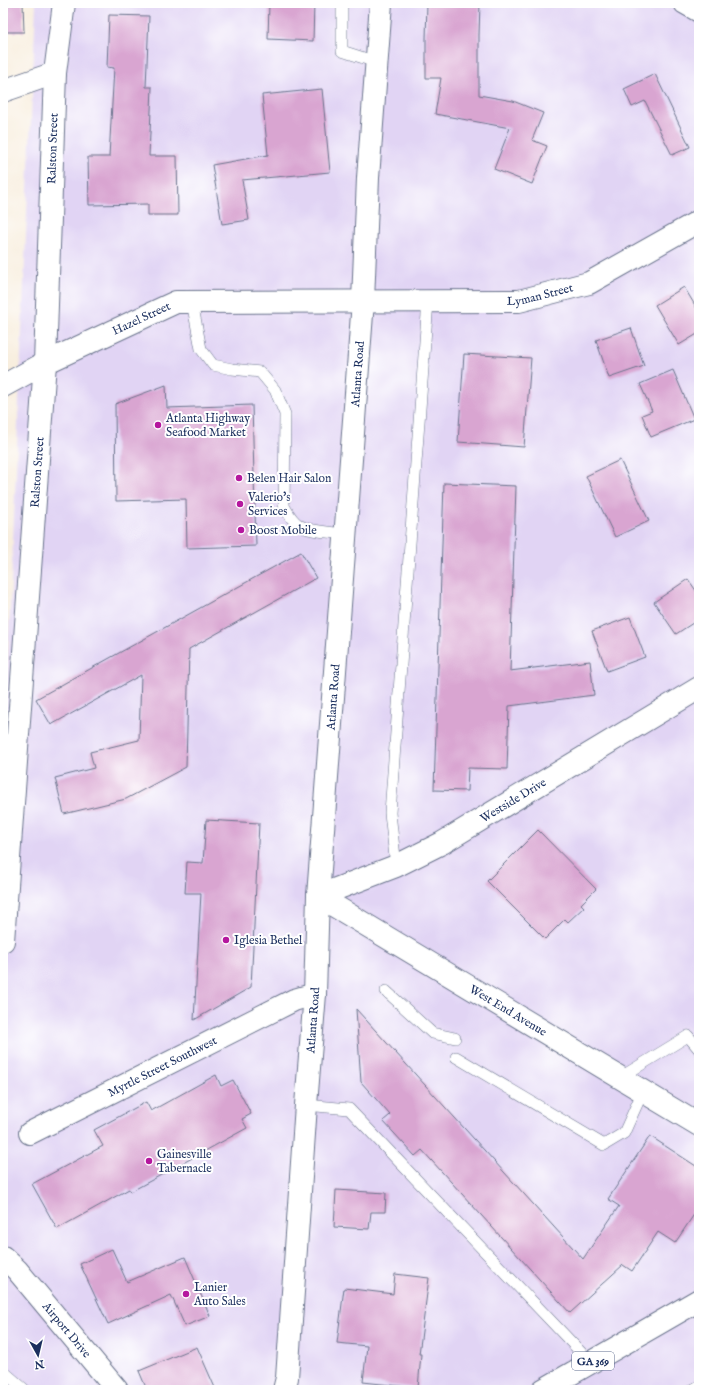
<svg xmlns="http://www.w3.org/2000/svg" width="702" height="1393" viewBox="0 0 702 1393" font-family="'IM FELL English',serif">
	<style>
		.built { fill: #e1d4f4 }
		.building { fill: #d9a5d1 }
		.lines { fill: none; stroke-linecap: round; stroke-linejoin: round }
		.lane-casing { stroke: #68728b; stroke-width: 12 }
		.street-casing { stroke: #68728b; stroke-width: 24 }
		.secondary-casing { stroke: #68728b; stroke-width: 24 }
		.primary-casing { stroke: #68728b; stroke-width: 24 }
		.lane { stroke: #fff; stroke-width: 11 }
		.street { stroke: #fff; stroke-width: 22 }
		.secondary { stroke: #fff; stroke-width: 22 }
		.primary { stroke: #fff; stroke-width: 22 }
		.poi-dot { fill: #b5179e; stroke: #fff; stroke-width: 1.5 }
		.labels { text-anchor: middle; stroke-width: 4; stroke-linejoin: round; paint-order: stroke }
		.shield { fill: #fff; stroke: #5f6d8e; stroke-width: 1 }
		.shield-label { font-size: 11px; font-weight: bold; fill: #1b2f5e }
		.street-label { font-size: 12px; fill: #1b2f5e; stroke: #fff }
		.poi-label { font-size: 12px; fill: #1b2f5e; stroke: #fff; text-anchor: start }
	</style>
	<rect width="100%" height="100%" fill="#fff"/>
	<filter id="ink" filterUnits="userSpaceOnUse"><feTurbulence type="fractalNoise" baseFrequency=".025" numOctaves="2"/><feDisplacementMap in="SourceGraphic" scale="8" xChannelSelector="R" yChannelSelector="G"/><feConvolveMatrix kernelMatrix="1 2 1 2 8 2 1 2 1" color-interpolation-filters="sRGB"/></filter>
	<filter id="wash" filterUnits="userSpaceOnUse"><feTurbulence type="fractalNoise" baseFrequency=".012" numOctaves="4" result="noise"/><feDisplacementMap in="SourceGraphic" scale="16" xChannelSelector="R" yChannelSelector="G"/><feGaussianBlur stdDeviation="0.9" result="paint"/><feColorMatrix in="noise" values="0 0 0 0 0 0 0 0 0 0 0 0 0 0 0 0 0 1.4 0 .05"/><feComposite in="paint" operator="in"/></filter>
	<g filter="url(#wash)">
		<rect width="100%" height="100%" fill="#f8eede"/>
		<path class="built" d="M36 3H699V1390H3V773Z"/>
		<g id="blocks">
			<g class="building">
				<path d="M3 3H23L24 32H3Z"/>
				<path d="M269 3H314L313 41 268 39Z"/>
				<path d="M427 3H480L479 35V95L513 101 543 113 532 140 547 146 532 184 494 169 510 128 435 114 441 78H426V39Z"/>
				<path d="M109 15 149 16 146 87H152L149 156H177L178 215H148V204L89 205 88 157H109L114 68 107 67Z"/>
				<path d="M655 74 690 147 672 155 645 101 632 107 624 89Z"/>
				<path d="M322 89 330 172 242 180 249 220 222 224 212 165 268 155 262 95Z"/>
				<path d="M684 287 699 312V333L679 345 655 305Z"/>
				<path d="M631 328 644 366 609 378 596 340Z"/>
				<path d="M464 354 531 358 524 447 458 442Z"/>
				<path d="M673 370 694 419 651 437 642 415 652 411 640 384Z"/>
				<path d="M166 385 167 408 252 405 256 546 187 548 186 499 116 501 115 404Z"/>
				<path d="M620 460 649 521 615 537 586 476Z"/>
				<path d="M444 483 516 486 510 671 590 661 594 695 509 706 507 769 468 768 467 791 434 790Z"/>
				<path d="M301 552 316 578 189 649 186 767 126 799 64 814 55 778 94 768 90 752 139 740 141 675 51 725 36 699Z"/>
				<path d="M688 579 699 595V619L676 634 654 602Z"/>
				<path d="M630 617 645 657 607 671 592 631Z"/>
				<path d="M206 820 259 823 251 987 194 1020 201 893H185L187 862 203 863Z"/>
				<path d="M538 830 596 889 581 904 584 907 568 922 565 919 545 939 487 881Z"/>
				<path d="M356 1009 583 1259 619 1206 608 1199 650 1136 699 1168V1207L675 1243 658 1232 632 1271 623 1265 570 1313 422 1150 415 1156 383 1121 390 1115 361 1082Z"/>
				<path d="M216 1075 221 1086 233 1080 251 1114 242 1119 247 1128 130 1192 129 1189 57 1229 32 1184 103 1146 94 1130 146 1102 151 1111Z"/>
				<path d="M336 1190 386 1193 385 1212H371L369 1229 334 1227Z"/>
				<path d="M112 1249 127 1282 185 1257 210 1316 185 1326 171 1295 108 1324 80 1264Z"/>
				<path d="M395 1274 429 1278 419 1354H421L418 1388 363 1382 367 1346 337 1343 344 1288 393 1294Z"/>
				<path d="M197 1347 216 1390H147L139 1371Z"/>
			</g>
		</g>
	</g>
	<g filter="url(#ink)">
		<use href="#blocks" fill-opacity="0" stroke="#68728b" stroke-width="1"/>
		<g class="lines">
			<defs>
				<g id="lane">
					<path d="M342 3V51L376 62"/>
					<path d="M192 302 201 349 213 365 232 369 260 372 275 390 285 414 284 506C288 513 292 521 299 525 309 532 333 532 345 534"/>
					<path d="M396 866 390 813 428 301"/>
					<path d="M386 991 432 1033 455 1038"/>
					<path d="M456 1057 604 1145 624 1133 643 1091"/>
					<path d="M621 1077 688 1036 699 1049"/>
					<path d="M306 1105 349 1109 591 1363"/>
					<path d="M3 1371 25 1390"/>
					<path d="M692 1390 699 1386"/>
				</g>
				<g id="street">
					<path d="M3 91 55 73"/>
					<path id="s1" d="M3 386 45 363 176 302 519 301 589 283 699 221"/>
					<path id="s2" d="M318 896 699 1125"/>
					<path id="s3" d="M318 896 396 866 442 843 699 688"/>
					<path id="s4" d="M3 941 45 363 55 73 64 3"/>
					<path id="s5" d="M30 1133 294 1000 315 994"/>
					<path id="s6" d="M3 1257 17 1270 117 1390"/>
				</g>
				<g id="secondary">
					<path d="M685 3 699 11"/>
					<path id="s7" d="M284 1390 287 1378 306 1105 315 994 318 896 363 301 368 178 381 3"/>
				</g>
				<path id="primary" d="M543 1390 699 1300"/>
			</defs>
			<use href="#lane" class="lane-casing"/>
			<use href="#street" class="street-casing"/>
			<use href="#secondary" class="secondary-casing"/>
			<use href="#primary" class="primary-casing"/>
			<use href="#lane" class="lane"/>
			<use href="#street" class="street"/>
			<use href="#secondary" class="secondary"/>
			<use href="#primary" class="primary"/>
		</g>
	</g>
	<g class="poi-dot">
		<circle cx="158" cy="425" r="4"/>
		<circle cx="239" cy="478" r="4"/>
		<circle cx="240" cy="504" r="4"/>
		<circle cx="241" cy="530" r="4"/>
		<circle cx="226" cy="940" r="4"/>
		<circle cx="149" cy="1161" r="4"/>
		<circle cx="186" cy="1294" r="4"/>
	</g>
	<g class="labels">
		<rect class="shield" x="572" y="1352" width="42" height="18" rx="3"/>
		<g class="shield-label">
			<text x="593" y="1365">GA 369</text>
		</g>
		<g class="street-label">
			<text dy="4" stroke="none"><textPath href="#s4" startOffset="794">Ralston Street</textPath></text>
			<text dy="4" stroke="none"><textPath href="#s1" startOffset="557">Lyman Street</textPath></text>
			<text dy="4" stroke="none"><textPath href="#s1" startOffset="154">Hazel Street</textPath></text>
			<text dy="4" stroke="none"><textPath href="#s7" startOffset="1019">Atlanta Road</textPath></text>
			<text dy="4" stroke="none"><textPath href="#s4" startOffset="470">Ralston Street</textPath></text>
			<text dy="4" stroke="none"><textPath href="#s7" startOffset="695">Atlanta Road</textPath></text>
			<text dy="4" stroke="none"><textPath href="#s3" startOffset="218">Westside Drive</textPath></text>
			<text dy="4" stroke="none"><textPath href="#s2" startOffset="222">West End Avenue</textPath></text>
			<text dy="4" stroke="none"><textPath href="#s7" startOffset="371">Atlanta Road</textPath></text>
			<text dy="4" stroke="none"><textPath href="#s5" startOffset="148">Myrtle Street Southwest</textPath></text>
			<text dy="4" stroke="none"><textPath href="#s6" startOffset="97">Airport Drive</textPath></text>
		</g>
		<g class="poi-label">
			<text x="166" y="422">Atlanta Highway<tspan x="166" dy="14">Seafood Market</tspan></text>
			<text x="247" y="482">Belen Hair Salon</text>
			<text x="248" y="501">Valerio's<tspan x="248" dy="14">Services</tspan></text>
			<text x="249" y="534">Boost Mobile</text>
			<text x="234" y="944">Iglesia Bethel</text>
			<text x="157" y="1158">Gainesville<tspan x="157" dy="14">Tabernacle</tspan></text>
			<text x="194" y="1291">Lanier<tspan x="194" dy="14">Auto Sales</tspan></text>
		</g>
	</g>
	<rect width="702" height="1393" fill="none" stroke="#fff" stroke-width="16"/>
	<g transform="translate(38 1355) rotate(172)" stroke="#ffffff" stroke-width="3" paint-order="stroke">
	<path d="M0-3L7 15L0 10L-7 15Z" fill="#1b2f5e"/>
	<text y="-6" font-size="11" font-weight="bold" text-anchor="middle" fill="#1b2f5e">N</text>
	</g>
</svg>
